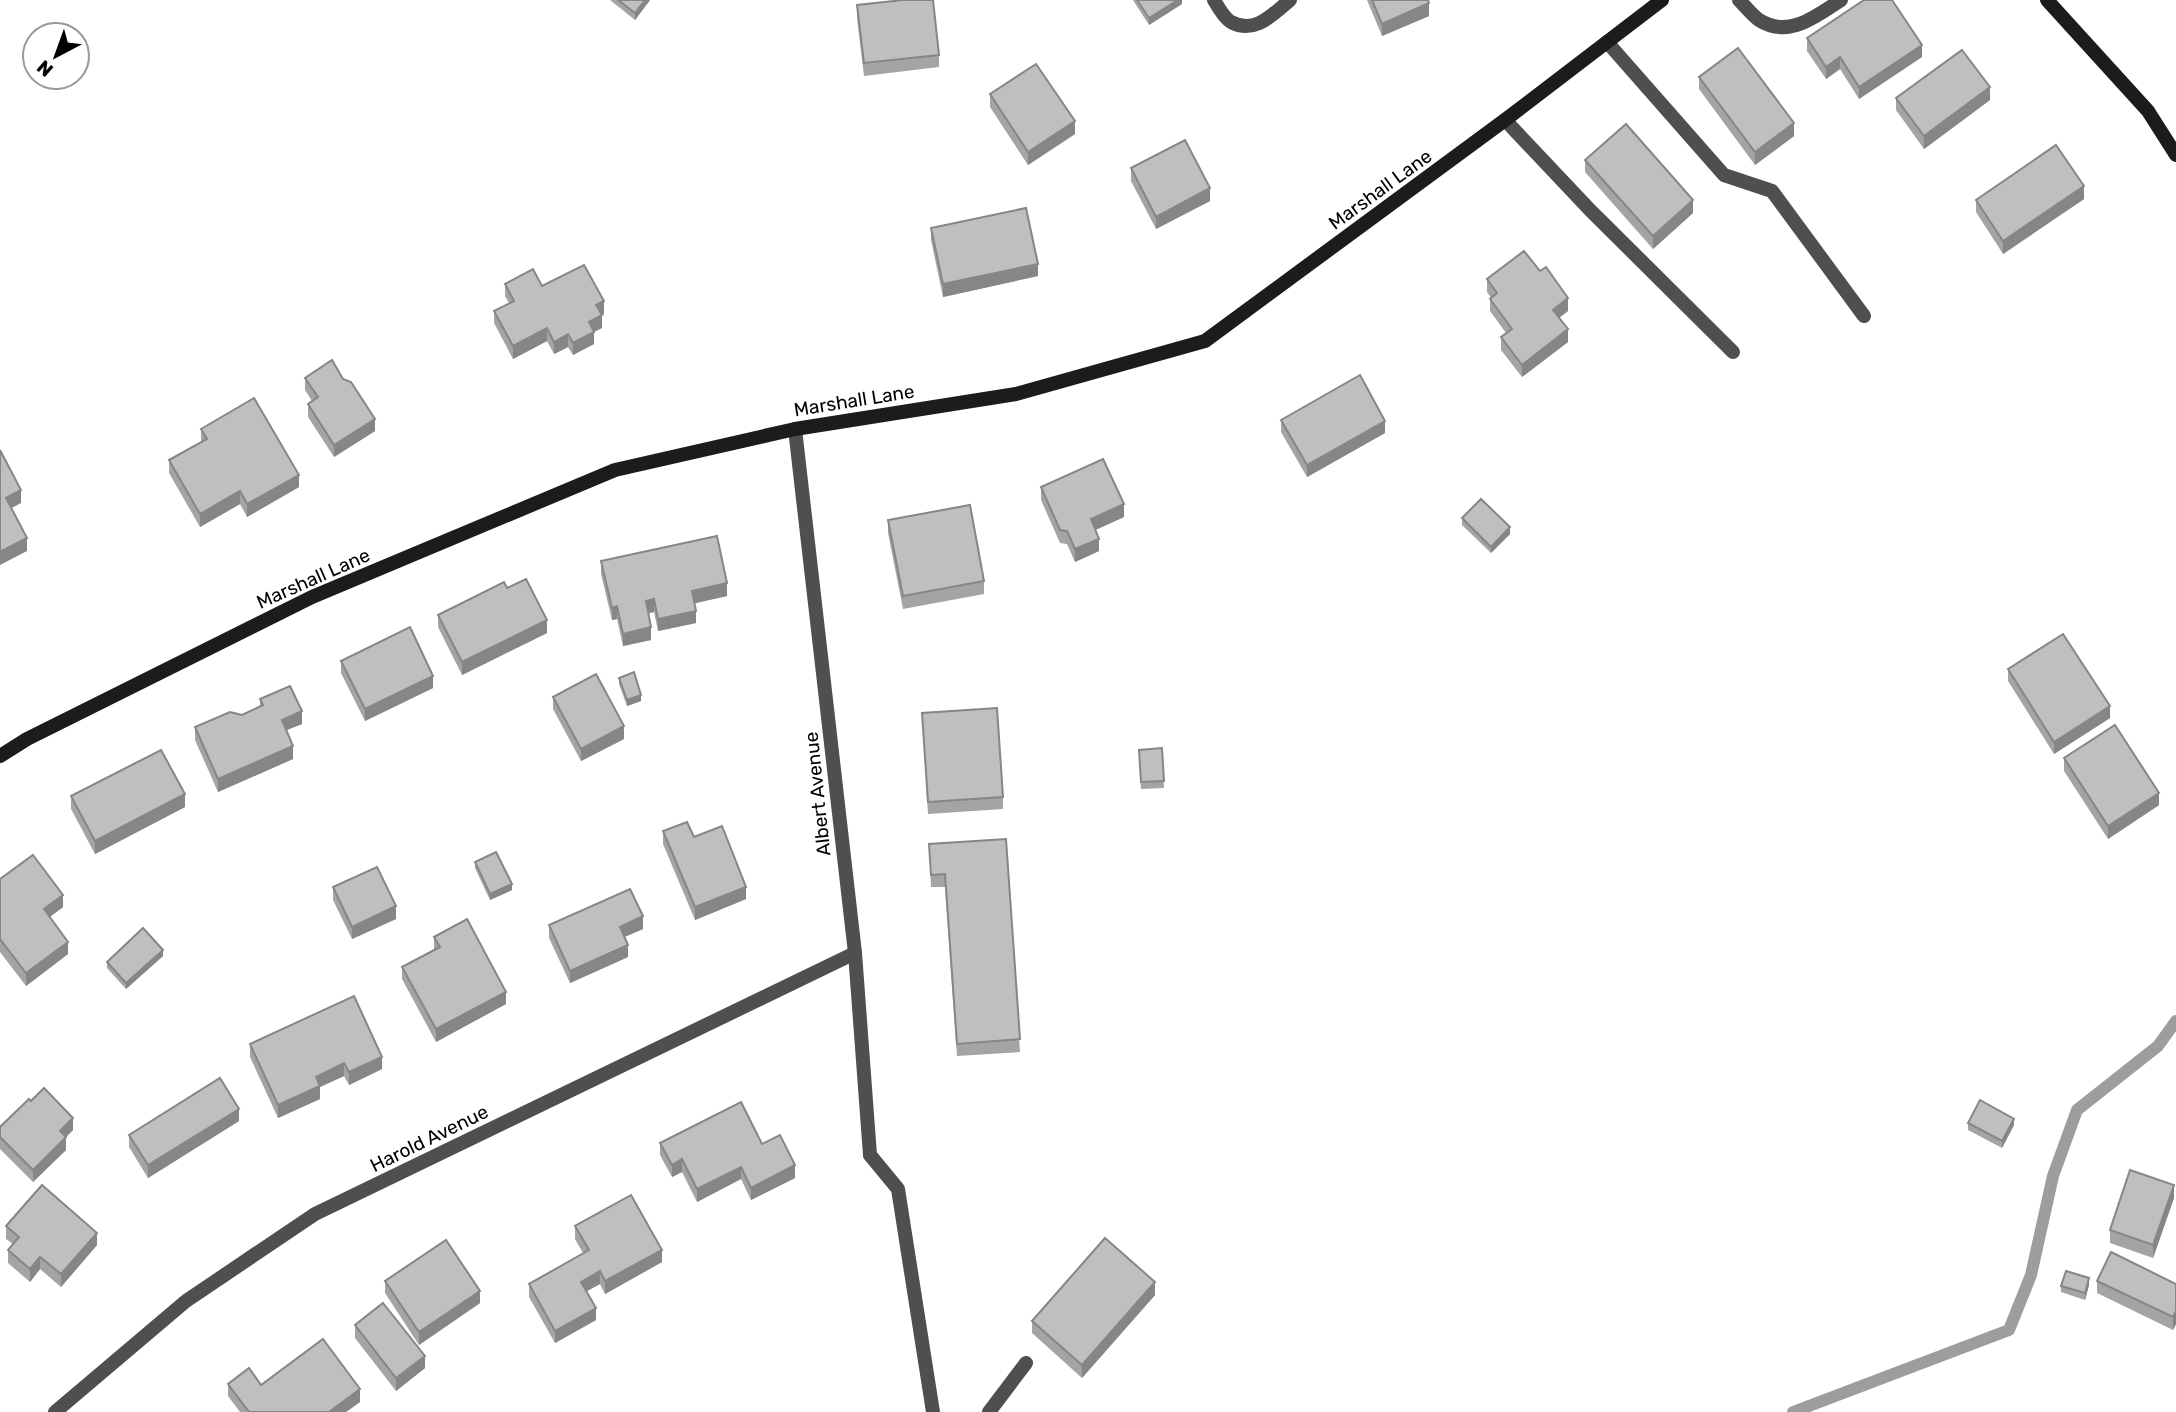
<svg xmlns="http://www.w3.org/2000/svg" width="2176" height="1412" viewBox="0 0 2176 1412" font-family="Rubik,sans-serif">
	<style>
		.lines { fill: none; stroke-linecap: round; stroke-linejoin: round }
		.stream { stroke: #9d9d9d; stroke-width: 12 }
		.lane { stroke: #4f4f4f; stroke-width: 14 }
		.street { stroke: #4f4f4f; stroke-width: 14 }
		.secondary { stroke: #1c1c1c; stroke-width: 14 }
		.wall { fill: #a4a4a4 }
		.shaded-wall { fill: #868686 }
		.building { fill: #bfbfbf; stroke: #868686; stroke-width: 2 }
		.labels { text-anchor: middle; stroke-width: 5; stroke-linejoin: round; paint-order: stroke }
		.street-label { font-size: 19px; fill: #000; stroke: #fff }
	</style>
	<rect width="100%" height="100%" fill="#fff"/>
	<g class="lines">
		<path class="stream" d="M1793 1412 2009 1330 2031 1275 2053 1176 2077 1110 2158 1046 2176 1021"/>
		<g class="lane">
			<path d="M1214 0C1218 7 1224 18 1231 22 1255 35 1273 14 1290 0"/>
			<path d="M1739 0C1745 6 1752 15 1759 20 1789 39 1816 16 1841 0"/>
			<path d="M1607 42 1724 175 1772 191 1864 316"/>
			<path d="M1505 120 1590 210 1733 352"/>
			<path d="M870 1155 898 1189 933 1412"/>
			<path d="M989 1412 1026 1363"/>
		</g>
		<g class="street">
			<path d="M795 429 855 953 870 1155"/>
			<path d="M55 1412 186 1301 315 1214 855 953"/>
		</g>
		<g class="secondary">
			<path d="M2047 0 2148 111 2176 155"/>
			<path d="M0 756 27 739 312 597 615 470 795 429 1016 394 1205 341 1505 120 1662 0"/>
		</g>
	</g>
	<g class="wall">
		<path d="M610 0H650L635 20Z"/>
		<path d="M1133 0H1182V4L1149 25Z"/>
		<path d="M1367 0H1428L1429 16 1382 36Z"/>
		<path d="M857 5 939 55V67L864 76 857 18Z"/>
		<path d="M1807 38 1922 57 1859 99 1840 69 1826 79 1807 51Z"/>
		<path d="M1699 77 1794 136 1755 165 1699 89Z"/>
		<path d="M990 94 1075 134 1028 165 990 107Z"/>
		<path d="M1896 98 1990 100 1924 149 1896 110Z"/>
		<path d="M1585 160 1693 213 1653 249 1585 172Z"/>
		<path d="M1131 168 1210 201 1156 229 1131 181Z"/>
		<path d="M2084 199 2003 254 1976 212V200Z"/>
		<path d="M931 228 1038 276 943 297 931 240Z"/>
		<path d="M1540 271 1568 311 1559 318 1568 342 1522 377 1501 350V337L1506 333 1490 311V299L1491 298 1487 292V279Z"/>
		<path d="M505 284 542 286 604 314 602 315V328L594 332V344L573 355 568 347 554 354 547 341 513 359 494 323V311L509 303 505 296Z"/>
		<path d="M305 378 375 431 334 457 308 417V404L312 401 305 390Z"/>
		<path d="M1281 420 1385 433 1307 477 1281 432Z"/>
		<path d="M201 429 299 487 247 517 240 504 200 527 169 473V460L201 442Z"/>
		<path d="M1041 487 1124 517 1095 530 1099 551 1075 562 1067 544 1060 543 1041 500Z"/>
		<path d="M1462 518 1510 534 1491 553 1462 525Z"/>
		<path d="M888 520 984 581V594L903 609 888 533Z"/>
		<path d="M601 561 727 596 694 603 696 623 658 631 654 612 648 613 651 640 623 646 617 619 612 620 601 574Z"/>
		<path d="M507 588 547 633 462 675 438 627V615Z"/>
		<path d="M341 661 433 688 365 721 341 673Z"/>
		<path d="M2008 669 2110 718 2054 754 2008 681Z"/>
		<path d="M619 678 641 701 627 706 619 684Z"/>
		<path d="M553 697 624 739 581 761 553 709Z"/>
		<path d="M260 699 302 724 286 730 293 759 218 792 195 740V727L242 715 260 707Z"/>
		<path d="M922 713 1003 797V809L928 814Z"/>
		<path d="M1162 748 1164 788 1141 789 1139 750Z"/>
		<path d="M2064 758 2159 805 2108 839 2064 771Z"/>
		<path d="M71 796 185 807 95 854 71 809Z"/>
		<path d="M663 831 694 837 746 899 695 920 663 844Z"/>
		<path d="M1006 839 1020 1052 957 1056 945 887H931L929 844Z"/>
		<path d="M475 862 512 890 490 900 475 868Z"/>
		<path d="M0 879 63 907 50 917 68 954 26 986 0 952Z"/>
		<path d="M333 887 396 919 352 939 333 900Z"/>
		<path d="M549 925 643 929 624 937 628 957 570 983 549 938Z"/>
		<path d="M434 937 506 1004 436 1042 402 979V967L434 950Z"/>
		<path d="M163 956 126 989 107 968V962Z"/>
		<path d="M250 1044 382 1069 349 1085 344 1076 320 1087V1099L278 1118 250 1057Z"/>
		<path d="M239 1121 148 1178 129 1147V1135Z"/>
		<path d="M1968 1123 2014 1125 2002 1148 1968 1130Z"/>
		<path d="M0 1127 73 1130 66 1137V1150L33 1182 0 1149Z"/>
		<path d="M660 1143 762 1144 795 1178 751 1200 741 1179 697 1202 682 1172 672 1177 660 1155Z"/>
		<path d="M2174 1198 2153 1258 2110 1243V1230Z"/>
		<path d="M6 1226 97 1245 61 1287 40 1269 30 1282 8 1263V1250L13 1244 6 1239Z"/>
		<path d="M575 1226 662 1262 605 1294 600 1284 587 1291 596 1320 555 1343 529 1297V1284L583 1253 575 1239Z"/>
		<path d="M385 1281 480 1303 419 1345 385 1293Z"/>
		<path d="M2097 1281 2176 1284V1324L2173 1330 2097 1293Z"/>
		<path d="M2089 1285 2085 1300 2061 1292V1286Z"/>
		<path d="M1155 1295 1082 1378 1032 1333V1321Z"/>
		<path d="M355 1325 425 1368 396 1391 355 1338Z"/>
		<path d="M228 1384 261 1385 360 1402 346 1412H240L228 1396Z"/>
	</g>
	<g class="shaded-wall">
		<path d="M645 0H650L635 20V13Z"/>
		<path d="M1178 0H1182V4L1149 25V18Z"/>
		<path d="M1429 3V16L1382 36V24Z"/>
		<path d="M1922 45V57L1859 99V87Z"/>
		<path d="M1840 57V69L1826 79V67Z"/>
		<path d="M1990 87V100L1924 149V136Z"/>
		<path d="M1075 121V134L1028 165V152Z"/>
		<path d="M1794 123V136L1755 165V152Z"/>
		<path d="M2084 186V199L2003 254V241Z"/>
		<path d="M1210 188V201L1156 229V217Z"/>
		<path d="M1693 200V213L1653 249V236Z"/>
		<path d="M1038 264V276L943 297V284Z"/>
		<path d="M1568 298V311L1553 322V310Z"/>
		<path d="M604 301V314L596 318V305Z"/>
		<path d="M602 315V328L589 334V322Z"/>
		<path d="M547 328V341L513 359V346Z"/>
		<path d="M1568 329V342L1522 377V365Z"/>
		<path d="M594 332V344L573 355V343Z"/>
		<path d="M568 334V347L554 354V342Z"/>
		<path d="M375 419V431L334 457V445Z"/>
		<path d="M1385 421V433L1307 477V465Z"/>
		<path d="M299 475V487L247 517V504Z"/>
		<path d="M21 490V503L6 511V498Z"/>
		<path d="M240 491V504L200 527V514Z"/>
		<path d="M1124 504V517L1091 532V519Z"/>
		<path d="M1510 527V534L1491 553V547Z"/>
		<path d="M27 538V551L0 565V552Z"/>
		<path d="M1099 539V551L1075 562V549Z"/>
		<path d="M727 583V596L692 604V591Z"/>
		<path d="M654 599V612L646 614V601Z"/>
		<path d="M617 606V619L612 620V608Z"/>
		<path d="M696 611V623L658 631V619Z"/>
		<path d="M547 620V633L462 675V662Z"/>
		<path d="M651 627V640L623 646V634Z"/>
		<path d="M433 676V688L365 721V709Z"/>
		<path d="M641 695V701L627 706V700Z"/>
		<path d="M2110 706V718L2054 754V742Z"/>
		<path d="M302 711V724L282 732V720Z"/>
		<path d="M624 726V739L581 761V749Z"/>
		<path d="M293 746V759L218 792V779Z"/>
		<path d="M2159 793V805L2108 839V826Z"/>
		<path d="M185 794V807L95 854V841Z"/>
		<path d="M512 884V890L490 900V894Z"/>
		<path d="M746 887V899L695 920V907Z"/>
		<path d="M63 895V907L44 921V909Z"/>
		<path d="M396 906V919L352 939V927Z"/>
		<path d="M643 916V929L620 939V927Z"/>
		<path d="M68 942V954L26 986V973Z"/>
		<path d="M628 945V957L570 983V971Z"/>
		<path d="M163 950V956L126 989V983Z"/>
		<path d="M506 992V1004L436 1042V1029Z"/>
		<path d="M382 1057V1069L349 1085V1072Z"/>
		<path d="M344 1063V1076L320 1087V1099L278 1118V1105L316 1077Z"/>
		<path d="M239 1109V1121L148 1178V1165Z"/>
		<path d="M73 1118V1130L66 1137V1150L33 1182V1170L60 1131Z"/>
		<path d="M2014 1119V1125L2002 1148V1141Z"/>
		<path d="M682 1159V1172L672 1177V1165Z"/>
		<path d="M795 1165V1178L751 1200V1188Z"/>
		<path d="M741 1167V1179L697 1202V1189Z"/>
		<path d="M2174 1185V1198L2153 1258V1245Z"/>
		<path d="M97 1233V1245L61 1287V1274Z"/>
		<path d="M662 1250V1262L605 1294V1281Z"/>
		<path d="M40 1257V1269L30 1282V1269Z"/>
		<path d="M600 1271V1284L581 1294V1282Z"/>
		<path d="M2089 1278V1285L2085 1300V1293Z"/>
		<path d="M1155 1282V1295L1082 1378V1365Z"/>
		<path d="M480 1291V1303L419 1345V1332Z"/>
		<path d="M596 1308V1320L555 1343V1331Z"/>
		<path d="M2176 1311V1324L2173 1330V1317Z"/>
		<path d="M425 1356V1368L396 1391V1378Z"/>
		<path d="M360 1389V1402L346 1412H329Z"/>
	</g>
	<g class="building">
		<path d="M618 0H645L635 13Z"/>
		<path d="M903 0H933L939 55 864 63 857 5Z"/>
		<path d="M1137 0H1178L1149 18Z"/>
		<path d="M1372 0H1428L1429 3 1382 24Z"/>
		<path d="M1864 0H1892L1922 45 1859 87 1840 57 1826 67 1807 38Z"/>
		<path d="M1738 48 1794 123 1755 152 1699 77Z"/>
		<path d="M1962 50 1990 87 1924 136 1896 98Z"/>
		<path d="M1036 64 1075 121 1028 152 990 94Z"/>
		<path d="M1626 124 1693 200 1653 236 1585 160Z"/>
		<path d="M1185 140 1210 188 1156 217 1131 168Z"/>
		<path d="M2056 145 2084 186 2003 241 1976 200Z"/>
		<path d="M1026 208 1038 264 943 284 931 228Z"/>
		<path d="M1524 251 1540 271 1546 267 1568 298 1553 310 1568 329 1522 365 1501 337 1512 329 1490 299 1497 293 1487 279Z"/>
		<path d="M584 265 604 301 596 305 602 315 589 322 594 332 573 343 568 334 554 342 547 328 513 346 494 311 514 301 505 284 533 269 542 286Z"/>
		<path d="M332 360 343 379 351 382 375 419 334 445 308 404 318 397 305 378Z"/>
		<path d="M1360 375 1385 421 1307 465 1281 420Z"/>
		<path d="M254 398 299 475 247 504 240 491 200 514 169 460 207 439 201 429Z"/>
		<path d="M0 450 21 490 6 498 27 538 0 552Z"/>
		<path d="M1103 459 1124 504 1091 519 1099 539 1075 549 1067 531 1060 530 1041 487Z"/>
		<path d="M1481 499 1510 527 1491 547 1462 518Z"/>
		<path d="M970 505 984 581 903 596 888 520Z"/>
		<path d="M717 536 727 583 692 591 696 611 658 619 654 599 646 601 651 627 623 634 617 606 612 608 601 561Z"/>
		<path d="M526 579 547 620 462 662 438 615 504 582 507 588Z"/>
		<path d="M410 627 433 676 365 709 341 661Z"/>
		<path d="M2063 634 2110 706 2054 742 2008 669Z"/>
		<path d="M634 672 641 695 627 700 619 678Z"/>
		<path d="M596 674 624 726 581 749 553 697Z"/>
		<path d="M290 686 302 711 282 720 293 746 218 779 195 727 230 712 242 715 263 705 260 699Z"/>
		<path d="M997 708 1003 797 928 802 922 713Z"/>
		<path d="M2115 725 2159 793 2108 826 2064 758Z"/>
		<path d="M1162 748 1164 781 1141 782 1139 750Z"/>
		<path d="M161 750 185 794 95 841 71 796Z"/>
		<path d="M687 822 694 837 722 826 746 887 695 907 663 831Z"/>
		<path d="M1006 839 1020 1039 957 1044 945 874 931 875 929 844Z"/>
		<path d="M496 852 512 884 490 894 475 862Z"/>
		<path d="M33 855 63 895 44 909 68 942 26 973 0 939V879Z"/>
		<path d="M377 867 396 906 352 927 333 887Z"/>
		<path d="M630 889 643 916 620 927 628 945 570 971 549 925Z"/>
		<path d="M467 919 506 992 436 1029 402 967 440 947 434 937Z"/>
		<path d="M143 928 163 950 126 983 107 962Z"/>
		<path d="M354 996 382 1057 349 1072 344 1063 316 1077 320 1086 278 1105 250 1044Z"/>
		<path d="M220 1078 239 1109 148 1165 129 1135Z"/>
		<path d="M44 1088 73 1118 60 1131 66 1137 33 1170 0 1137V1127L29 1099 31 1101Z"/>
		<path d="M1980 1100 2014 1119 2002 1141 1968 1123Z"/>
		<path d="M741 1102 762 1144 780 1135 795 1165 751 1188 741 1167 697 1189 682 1159 672 1165 660 1143Z"/>
		<path d="M2130 1170 2174 1185 2153 1245 2110 1230Z"/>
		<path d="M42 1185 97 1233 61 1274 40 1257 30 1269 8 1250 19 1237 6 1226Z"/>
		<path d="M631 1195 662 1250 605 1281 600 1271 581 1282 596 1308 555 1331 529 1284 589 1250 575 1226Z"/>
		<path d="M1105 1238 1155 1282 1082 1365 1032 1321Z"/>
		<path d="M446 1240 480 1291 419 1332 385 1281Z"/>
		<path d="M2111 1252 2176 1284V1311L2173 1317 2097 1281Z"/>
		<path d="M2066 1271 2089 1278 2085 1293 2061 1286Z"/>
		<path d="M383 1303 425 1356 396 1378 355 1325Z"/>
		<path d="M323 1339 360 1389 329 1412H249L228 1384 249 1368 261 1385Z"/>
	</g>
	<g class="labels">
		<g class="street-label">
			<text transform="translate(1380 189) rotate(-36)" y="7">Marshall Lane</text>
			<text transform="translate(854 400) rotate(-9)" y="7">Marshall Lane</text>
			<text transform="translate(313 578) rotate(-24)" y="7">Marshall Lane</text>
			<text transform="translate(817 794) rotate(-96)" y="7">Albert Avenue</text>
			<text transform="translate(429 1138) rotate(-26)" y="7">Harold Avenue</text>
		</g>
	</g>
	<g transform="translate(56 56) rotate(221)"><circle r="33" fill="#ffffff" stroke="#999999" stroke-width="2"/>
	<path d="M0-5L12 26L0 18L-12 26Z" fill="#000000"/>
	<text y="-10" font-size="19" font-weight="bold" text-anchor="middle" fill="#000000">N</text>
	</g>
</svg>
